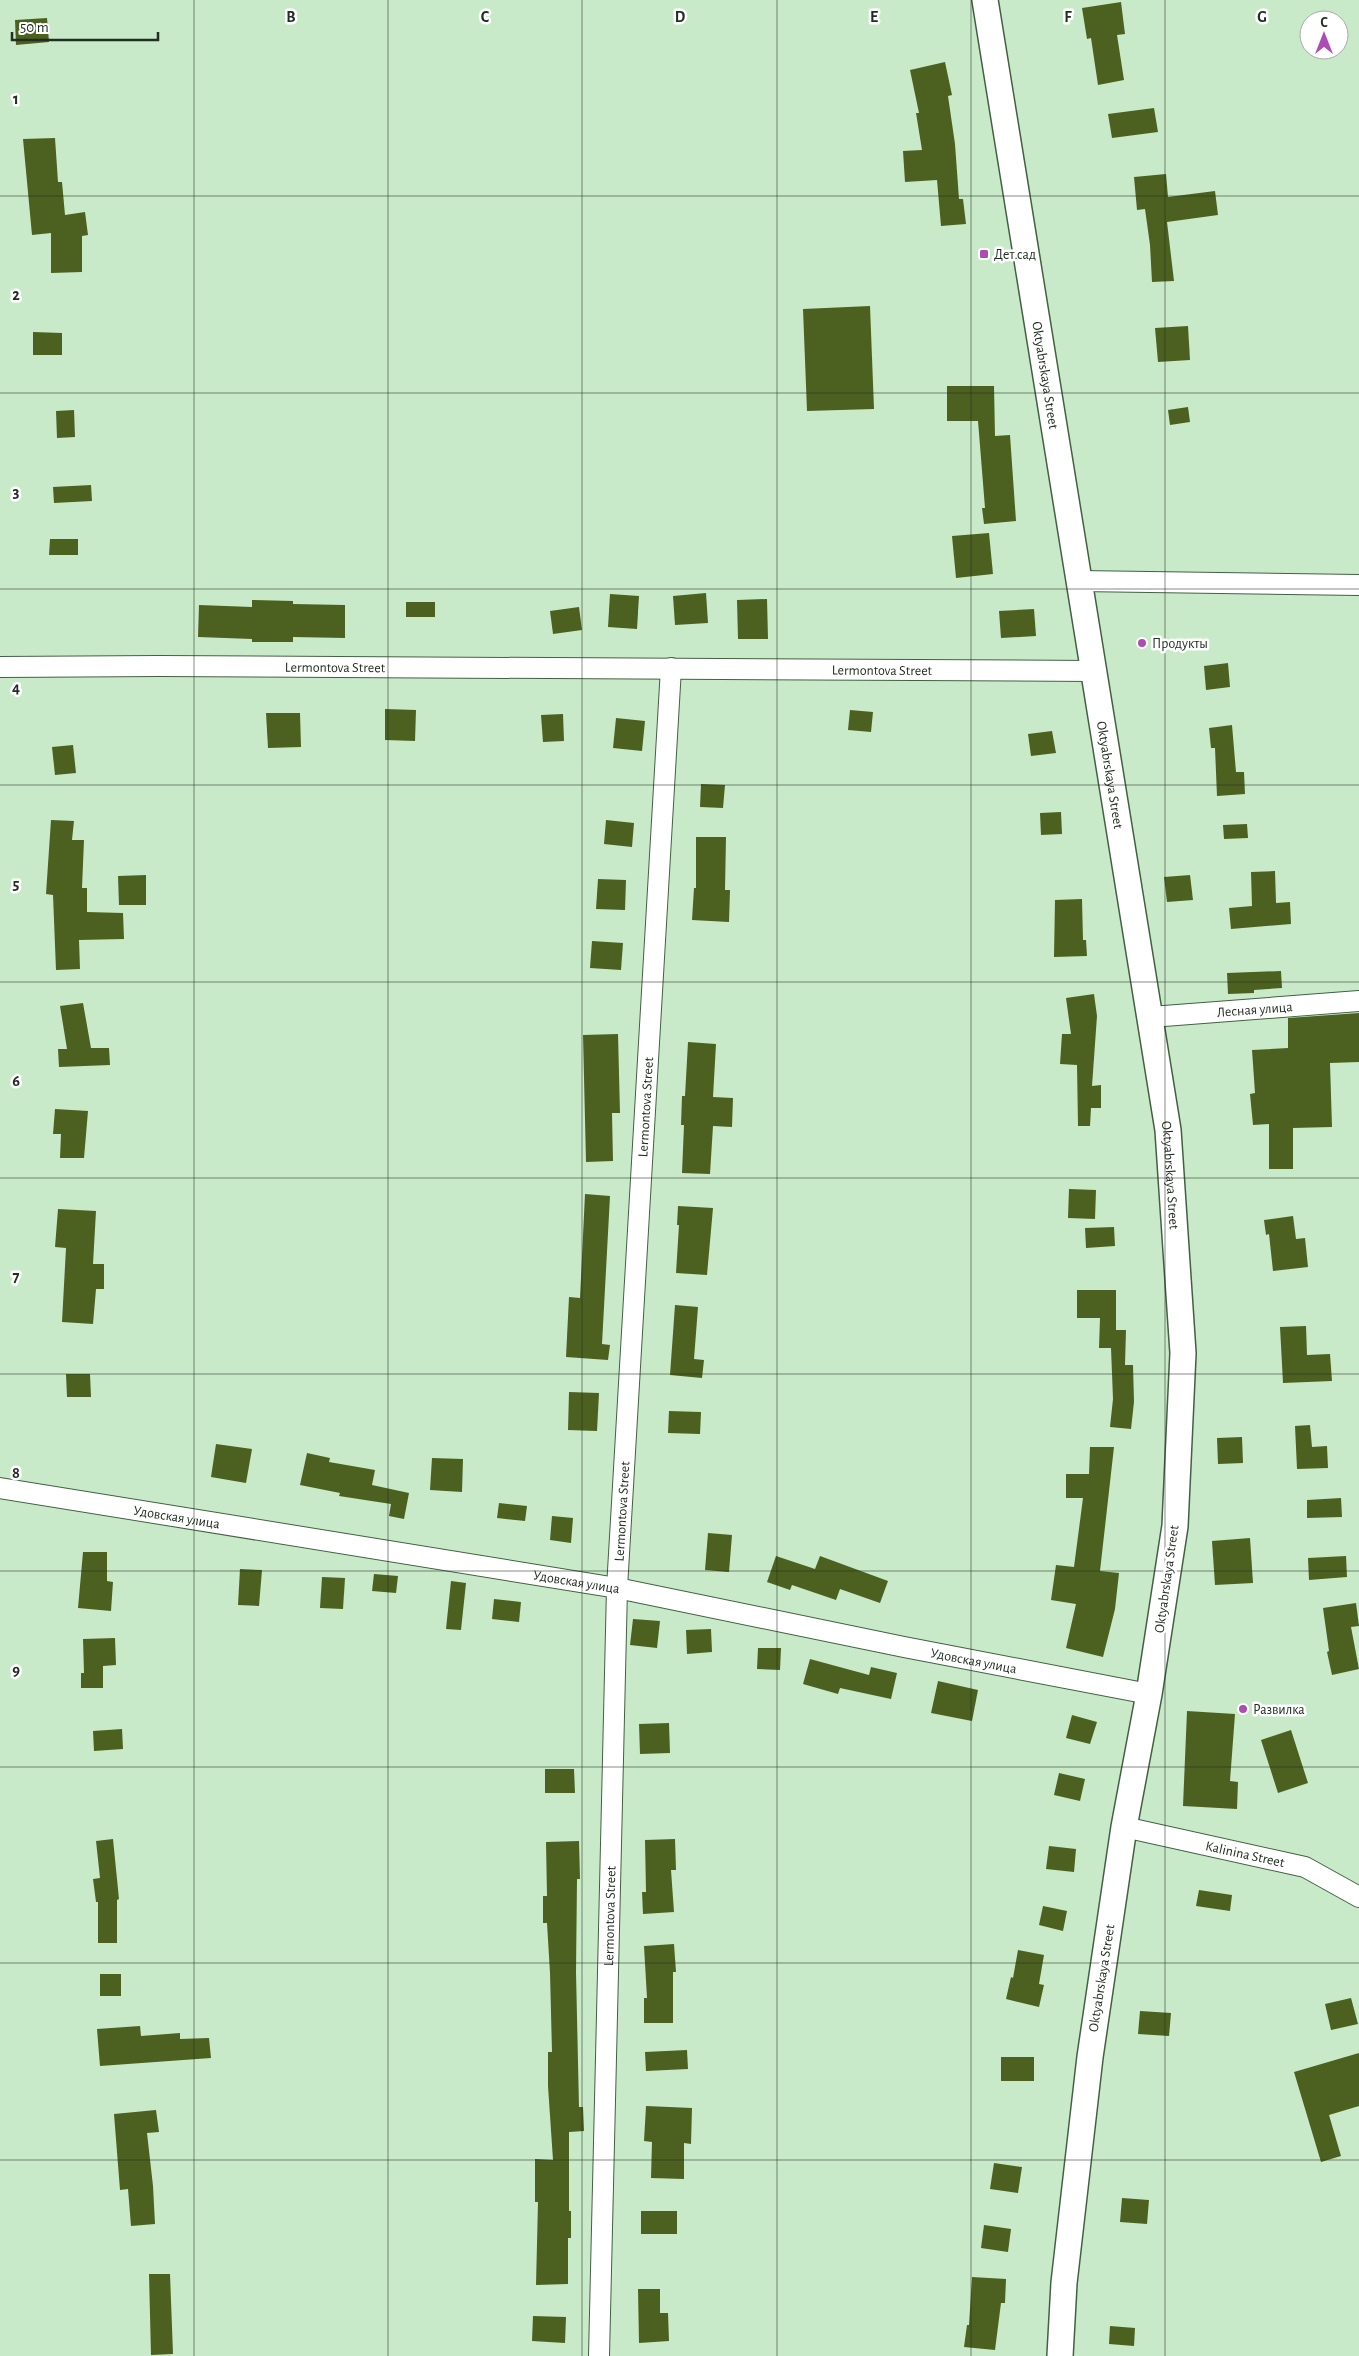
<svg xmlns="http://www.w3.org/2000/svg" width="1359" height="2356" viewBox="0 0 1359 2356" font-family="'Alegreya Sans',sans-serif">
	<style>
		.building { fill: #4c611f }
		.lines { fill: none; stroke-linecap: round; stroke-linejoin: round }
		.minor-casing { stroke: #436043; stroke-width: 22 }
		.tertiary-casing { stroke: #436043; stroke-width: 28 }
		.minor { stroke: #fff; stroke-width: 20 }
		.tertiary { stroke: #fff; stroke-width: 25 }
		.grid { fill: none; stroke: #222e22; stroke-width: 1; stroke-opacity: 0.55 }
		.poi-dot { fill: #ad4cb3; stroke: #fff; stroke-width: 2 }
		.labels { text-anchor: middle; stroke-width: 5; stroke-linejoin: round; paint-order: stroke }
		.poi-label { font-size: 14px; fill: #222e22; stroke: #fff; text-anchor: start }
		.street-label { font-size: 14px; fill: #222e22; stroke: #fff }
		.grid-label { font-size: 16px; text-anchor: middle; font-weight: bold; fill: #222e22; stroke: #fff; stroke-width: 5; stroke-linejoin: round; paint-order: stroke }
	</style>
	<rect width="100%" height="100%" fill="#c9eac9"/>
	<g class="building">
		<path d="M1121 2 1125 34 1117 35 1124 80 1098 85 1091 38 1087 39 1082 8Z"/>
		<path d="M47 18 49 42 16 45 15 20Z"/>
		<path d="M945 62 952 95 948 96 955 144 959 199H963L966 224 941 226 937 180 905 182 903 151 922 150 916 113H919L910 70Z"/>
		<path d="M1154 108 1158 132 1112 138 1108 114Z"/>
		<path d="M55 138 58 182H62L65 215 85 212 88 235 82 236V272L51 273V233L32 235 23 139Z"/>
		<path d="M1166 174 1168 197 1215 191 1218 215 1167 222 1174 281 1152 282 1150 245 1145 209 1137 210 1134 177Z"/>
		<path d="M870 306 874 409 807 411 803 309Z"/>
		<path d="M1188 326 1190 360 1158 362 1155 328Z"/>
		<path d="M33 332 62 333V355H33Z"/>
		<path d="M947 386H994L995 436 1010 435 1016 521 984 524 982 508H985L978 421H947Z"/>
		<path d="M1188 407 1190 422 1170 425 1168 410Z"/>
		<path d="M74 410 75 437 57 438 56 411Z"/>
		<path d="M91 485 92 501 54 503 53 487Z"/>
		<path d="M989 533 993 574 956 578 952 536Z"/>
		<path d="M50 539H78V555H49Z"/>
		<path d="M706 593 708 623 675 625 673 596Z"/>
		<path d="M610 594 639 596 637 629 608 627Z"/>
		<path d="M767 599 768 639H738L737 600Z"/>
		<path d="M252 600 293 601V604L345 605V638L293 637V642H252V639L198 637 199 605 252 607Z"/>
		<rect x="406" y="602" width="29" height="15"/>
		<path d="M579 607 582 630 553 634 550 611Z"/>
		<path d="M1034 609 1036 636 1001 638 999 611Z"/>
		<path d="M1228 663 1230 687 1206 690 1204 666Z"/>
		<path d="M385 709 416 710 415 741 385 740Z"/>
		<path d="M850 710 873 712 871 732 848 730Z"/>
		<path d="M266 713H300L301 747 268 748Z"/>
		<path d="M563 714 564 741 543 742 541 715Z"/>
		<path d="M616 718 645 721 642 751 613 748Z"/>
		<path d="M1232 725 1236 772H1244L1245 794 1217 796 1215 748H1211L1209 728Z"/>
		<path d="M1052 731 1056 753 1031 756 1028 734Z"/>
		<path d="M73 745 76 773 55 775 52 747Z"/>
		<path d="M701 784 725 785 723 808 700 807Z"/>
		<path d="M1061 812 1062 834 1041 835 1040 813Z"/>
		<path d="M51 820 74 821 72 840H84L82 888H87V912L123 913 124 939 79 940 80 969 56 970 53 895 46 894Z"/>
		<path d="M606 820 634 823 632 847 604 844Z"/>
		<path d="M1247 824 1248 838 1224 839 1223 825Z"/>
		<path d="M696 837H726L725 890H730L729 922 692 920 694 888H696Z"/>
		<path d="M1275 871 1276 903 1290 902 1291 924 1231 929 1229 908 1252 906 1251 872Z"/>
		<path d="M146 875V905H119L118 876Z"/>
		<path d="M1190 875 1193 900 1167 902 1164 877Z"/>
		<path d="M598 879 626 880 625 910 596 909Z"/>
		<path d="M1082 899 1083 940H1086L1087 956 1054 957 1055 900Z"/>
		<path d="M592 941 623 943 621 970 590 968Z"/>
		<path d="M1281 971 1282 988 1254 990V993L1228 994 1227 973Z"/>
		<path d="M1094 994 1097 1016 1092 1086 1101 1085V1108H1091L1090 1126H1078L1077 1065 1060 1064 1062 1034H1071L1066 998Z"/>
		<path d="M83 1003 91 1048H109L110 1065 59 1067 58 1049H67L60 1006Z"/>
		<path d="M1359 1013V1062L1330 1063 1332 1127 1293 1128V1169H1269V1124L1253 1125 1250 1094 1255 1093 1252 1050 1288 1048V1018Z"/>
		<path d="M618 1034 620 1113H612L613 1161 586 1162 583 1035Z"/>
		<path d="M688 1042 716 1044 713 1097 733 1098 732 1127 713 1126 710 1174 682 1173 684 1125H681L682 1096H685Z"/>
		<path d="M55 1109 88 1111 84 1158H60L61 1134H53Z"/>
		<path d="M1069 1189 1096 1190 1095 1219 1068 1218Z"/>
		<path d="M585 1194 610 1196 602 1344 610 1345 608 1360 566 1357 569 1297 580 1298Z"/>
		<path d="M678 1206 713 1208 707 1275 676 1273 679 1225H677Z"/>
		<path d="M58 1209 96 1211 93 1264H104V1289H96L93 1324 62 1322 66 1248 55 1247Z"/>
		<path d="M1293 1216 1296 1239 1305 1238 1308 1267 1273 1271 1269 1234 1266 1235 1264 1220Z"/>
		<path d="M1114 1227 1115 1246 1086 1248 1085 1228Z"/>
		<path d="M1077 1290H1116V1330H1126L1125 1365H1133L1134 1402 1131 1429 1110 1427 1113 1399 1111 1348H1099L1100 1318H1077Z"/>
		<path d="M675 1305 698 1307 694 1359 704 1360 702 1378 670 1375Z"/>
		<path d="M1306 1326 1307 1355 1330 1354 1332 1381 1283 1383 1280 1327Z"/>
		<path d="M66 1374H90L91 1397H67Z"/>
		<path d="M569 1392 599 1393 597 1431 568 1430Z"/>
		<path d="M669 1411 701 1412 700 1434 668 1433Z"/>
		<path d="M1310 1425 1312 1447 1327 1446 1328 1468 1297 1469 1295 1426Z"/>
		<path d="M1242 1437 1243 1463 1218 1464 1217 1438Z"/>
		<path d="M216 1444 252 1449 246 1483 211 1477Z"/>
		<path d="M1090 1447H1114L1100 1571 1119 1573 1115 1609 1103 1657 1066 1648 1076 1604 1051 1600 1056 1565 1074 1567 1083 1498H1066V1474H1089Z"/>
		<path d="M307 1453 330 1458 329 1462 375 1470 372 1485 409 1493 404 1519 389 1516 391 1504 339 1496 340 1493 300 1485Z"/>
		<path d="M432 1458 463 1459 462 1492 430 1490Z"/>
		<path d="M1341 1498 1342 1517 1307 1518V1500Z"/>
		<path d="M499 1503 527 1506 525 1521 497 1518Z"/>
		<path d="M552 1516 573 1518 571 1543 550 1540Z"/>
		<path d="M708 1533 732 1535 729 1572 705 1570Z"/>
		<path d="M1250 1538 1253 1583 1215 1585 1212 1541Z"/>
		<path d="M83 1552H107V1581L113 1582 111 1611 78 1608Z"/>
		<path d="M776 1556 815 1569 820 1556 888 1581 880 1603 840 1589 836 1600 792 1585 790 1590 767 1582Z"/>
		<path d="M1346 1556 1347 1577 1309 1580 1308 1558Z"/>
		<path d="M240 1569 262 1570 259 1606 238 1605Z"/>
		<path d="M374 1574 398 1576 396 1593 372 1591Z"/>
		<path d="M322 1577 345 1578 343 1609 320 1608Z"/>
		<path d="M451 1581 466 1583 461 1630 446 1629Z"/>
		<path d="M494 1599 521 1602 519 1622 492 1619Z"/>
		<path d="M1356 1603 1359 1626 1351 1627 1359 1669 1332 1675 1327 1652 1329 1651 1323 1608Z"/>
		<path d="M633 1619 660 1621 657 1648 630 1645Z"/>
		<path d="M711 1629 712 1652 687 1654 686 1630Z"/>
		<path d="M115 1638 116 1665 103 1666V1688H81V1673H84L83 1639Z"/>
		<path d="M758 1648H781L780 1670 757 1669Z"/>
		<path d="M810 1659 869 1675 871 1667 897 1673 891 1699 840 1688 838 1694 803 1684Z"/>
		<path d="M938 1681 978 1690 972 1721 931 1713Z"/>
		<path d="M1187 1711 1235 1714 1230 1781 1238 1782 1237 1809 1183 1806Z"/>
		<path d="M1072 1715 1097 1722 1090 1744 1066 1738Z"/>
		<path d="M669 1723 670 1753 640 1754 639 1724Z"/>
		<path d="M122 1729 123 1749 94 1751 93 1731Z"/>
		<path d="M1291 1730 1308 1783 1278 1793 1261 1740Z"/>
		<path d="M545 1769H574L575 1793H545Z"/>
		<path d="M1059 1773 1085 1779 1080 1801 1054 1795Z"/>
		<path d="M113 1839 119 1899 117 1900V1943H98V1902H96L93 1879 100 1878 96 1841Z"/>
		<path d="M675 1839 676 1870H671L674 1912 643 1914 642 1892H646L645 1840Z"/>
		<path d="M579 1841 580 1879H577L576 1972 579 2107H583L584 2131 569 2132V2211H571V2238H568V2284L536 2285 538 2202H535V2159L553 2160 548 2086V2052H552L550 1973 547 1923H543V1896H547L546 1842Z"/>
		<path d="M1049 1846 1076 1849 1074 1872 1046 1869Z"/>
		<path d="M1199 1890 1232 1895 1230 1911 1196 1906Z"/>
		<path d="M1043 1906 1067 1911 1063 1931 1039 1925Z"/>
		<path d="M674 1944 676 1972H673V2023H644V1998H647L644 1946Z"/>
		<path d="M1018 1950 1044 1955 1039 1984 1044 1985 1039 2007 1006 1999 1011 1977 1013 1978Z"/>
		<rect x="100" y="1974" width="21" height="22"/>
		<path d="M1351 1998 1358 2024 1331 2030 1325 2004Z"/>
		<path d="M1140 2011 1171 2013 1169 2036 1138 2034Z"/>
		<path d="M140 2026 141 2036 180 2033V2039L209 2038 211 2058 100 2066 97 2029Z"/>
		<path d="M687 2050 688 2069 646 2071 645 2052Z"/>
		<path d="M1359 2053V2106L1329 2115 1341 2156 1321 2162 1294 2072Z"/>
		<rect x="1001" y="2057" width="33" height="24"/>
		<path d="M646 2106 692 2108 691 2144 684 2143V2179L651 2178 652 2142 644 2141Z"/>
		<path d="M156 2110 159 2132 147 2133 153 2186 155 2224 131 2226 128 2189 120 2190 114 2114Z"/>
		<path d="M994 2163 1022 2167 1018 2193 990 2189Z"/>
		<path d="M1122 2198 1149 2200 1147 2224 1120 2222Z"/>
		<rect x="641" y="2211" width="36" height="23"/>
		<path d="M984 2225 1011 2229 1008 2252 981 2248Z"/>
		<path d="M149 2274H170L173 2354 151 2355Z"/>
		<path d="M972 2277 1006 2279 1005 2303H1001L995 2350 964 2347 967 2325H969Z"/>
		<path d="M638 2289H660V2313H668L669 2341 639 2343Z"/>
		<path d="M533 2316 566 2317 565 2343 532 2341Z"/>
		<path d="M1110 2326 1135 2328 1134 2346 1109 2344Z"/>
	</g>
	<g class="lines">
		<defs>
			<g id="minor">
				<path d="M1079 581 1359 585"/>
				<path id="s1" d="M0 667 159 666 1093 671"/>
				<path id="s2" d="M1151 1017 1359 1001"/>
				<path id="s3" d="M0 1488 617 1588 904 1647 1149 1694"/>
				<path id="s4" d="M1124 1827 1305 1867 1359 1897"/>
				<path id="s5" d="M599 2356 617 1588 671 668"/>
			</g>
			<g id="tertiary">
				<path id="s6" d="M985 0 1168 1130 1183 1353 1175 1526 1149 1694 1124 1827 1090 2057 1064 2283 1060 2356"/>
			</g>
		</defs>
		<use href="#minor" class="minor-casing"/>
		<use href="#tertiary" class="tertiary-casing"/>
		<use href="#minor" class="minor"/>
		<use href="#tertiary" class="tertiary"/>
	</g>
	<path class="grid" d="M194 0V2356M388 0V2356M582 0V2356M777 0V2356M971 0V2356M1165 0V2356M0 196H1359M0 393H1359M0 589H1359M0 785H1359M0 982H1359M0 1178H1359M0 1374H1359M0 1571H1359M0 1767H1359M0 1963H1359M0 2160H1359"/>
	<g class="poi-dot">
		<rect x="979" y="249" width="10" height="10" rx="2.5"/>
		<circle cx="1142" cy="643" r="5"/>
		<circle cx="1243" cy="1709" r="5"/>
	</g>
	<g class="labels">
		<g class="poi-label">
			<text x="994" y="259">Дет.сад</text>
			<text x="1152" y="648">Продукты</text>
			<text x="1253" y="1714">Развилка</text>
		</g>
		<g class="street-label">
			<text dy="5" stroke="none"><textPath href="#s6" startOffset="380">Oktyabrskaya Street</textPath></text>
			<text dy="5" stroke="none"><textPath href="#s1" startOffset="335">Lermontova Street</textPath></text>
			<text dy="5" stroke="none"><textPath href="#s1" startOffset="882">Lermontova Street</textPath></text>
			<text dy="5" stroke="none"><textPath href="#s6" startOffset="785">Oktyabrskaya Street</textPath></text>
			<text dy="5" stroke="none"><textPath href="#s2" startOffset="104">Лесная улица</textPath></text>
			<text dy="5" stroke="none"><textPath href="#s5" startOffset="1250">Lermontova Street</textPath></text>
			<text dy="5" stroke="none"><textPath href="#s6" startOffset="1190">Oktyabrskaya Street</textPath></text>
			<text dy="5" stroke="none"><textPath href="#s5" startOffset="845">Lermontova Street</textPath></text>
			<text dy="5" stroke="none"><textPath href="#s3" startOffset="179">Удовская улица</textPath></text>
			<text transform="translate(1166 1579) rotate(-82)" y="5">Oktyabrskaya Street</text>
			<text dy="5" stroke="none"><textPath href="#s3" startOffset="584">Удовская улица</textPath></text>
			<text dy="5" stroke="none"><textPath href="#s3" startOffset="989">Удовская улица</textPath></text>
			<text dy="5" stroke="none"><textPath href="#s4" startOffset="124">Kalinina Street</textPath></text>
			<text dy="5" stroke="none"><textPath href="#s5" startOffset="440">Lermontova Street</textPath></text>
			<text transform="translate(1101 1978) rotate(-81)" y="5">Oktyabrskaya Street</text>
		</g>
	</g>
	<g class="grid-label">
		<text x="291" y="22">B</text>
		<text x="485" y="22">C</text>
		<text x="680" y="22">D</text>
		<text x="874" y="22">E</text>
		<text x="1068" y="22">F</text>
		<text x="1262" y="22">G</text>
		<text x="16" y="104">1</text>
		<text x="16" y="300">2</text>
		<text x="16" y="497">3</text>
		<text x="16" y="693">4</text>
		<text x="16" y="889">5</text>
		<text x="16" y="1086">6</text>
		<text x="16" y="1282">7</text>
		<text x="16" y="1478">8</text>
		<text x="16" y="1675">9</text>
	</g>
	<g transform="translate(1324 35)"><circle r="24" fill="#ffffff" stroke="#a7aba7"/>
	<path d="M0-4L9 19L0 12L-9 19Z" fill="#ad4cb3"/>
	<text y="-8" font-size="14" font-weight="bold" text-anchor="middle" fill="#222e22">С</text>
	</g>
	<path d="M12 32v8h146v-8" fill="none" stroke="#222e22" stroke-width="2.5"/>
	<text x="20" y="32" font-size="15" fill="#222e22" stroke="#ffffff" stroke-width="4" paint-order="stroke">50 m</text>
</svg>
